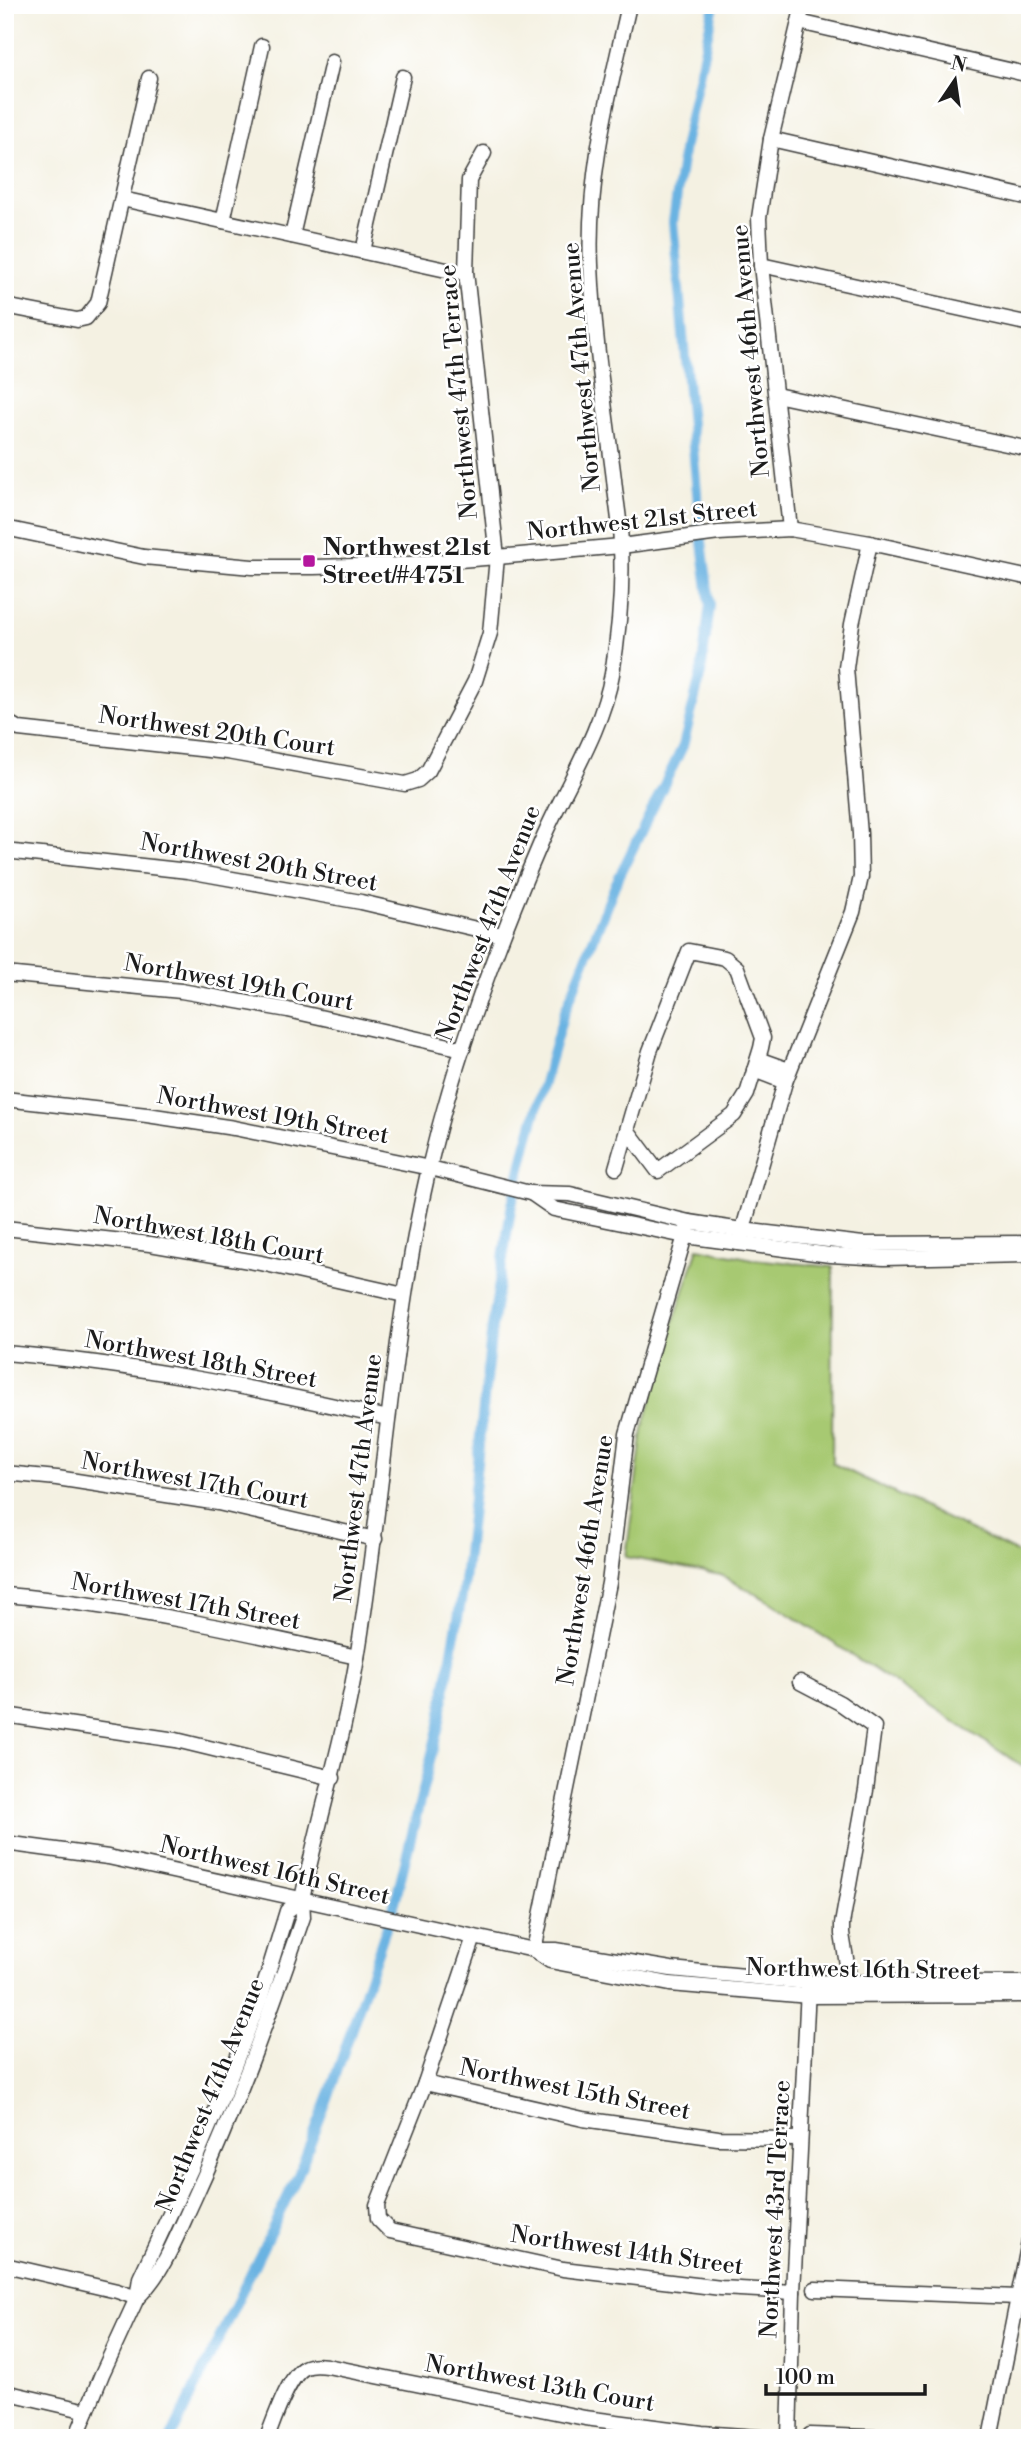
<svg xmlns="http://www.w3.org/2000/svg" width="1035" height="2443" viewBox="0 0 1035 2443" font-family="'Libre Bodoni',serif">
	<style>
		.green { fill: #a7c972; stroke: #627247; stroke-width: 2 }
		.lines { fill: none; stroke-linecap: round; stroke-linejoin: round }
		.canal { stroke: #6ab3e2; stroke-width: 10 }
		.minor-casing { stroke: #3c3c3a; stroke-width: 17 }
		.minor { stroke: #fff; stroke-width: 14 }
		.poi-dot { fill: #b5179e; stroke: #fff; stroke-width: 2.5 }
		.labels { text-anchor: middle; stroke-width: 5; stroke-linejoin: round; paint-order: stroke }
		.street-label { font-size: 24px; fill: #1c1c1c; stroke: #fff }
		.poi-label { font-size: 24px; font-weight: bold; fill: #1c1c1c; stroke: #fff; text-anchor: start }
	</style>
	<rect width="100%" height="100%" fill="#fff"/>
	<filter id="ink" filterUnits="userSpaceOnUse"><feTurbulence type="fractalNoise" baseFrequency=".0143" numOctaves="2"/><feDisplacementMap in="SourceGraphic" scale="14" xChannelSelector="R" yChannelSelector="G"/><feConvolveMatrix kernelMatrix="1 2 1 2 8 2 1 2 1" color-interpolation-filters="sRGB"/></filter>
	<filter id="wash" filterUnits="userSpaceOnUse"><feTurbulence type="fractalNoise" baseFrequency=".00686" numOctaves="4" result="noise"/><feDisplacementMap in="SourceGraphic" scale="28" xChannelSelector="R" yChannelSelector="G"/><feGaussianBlur stdDeviation="1.57" result="paint"/><feColorMatrix in="noise" values="0 0 0 0 0 0 0 0 0 0 0 0 0 0 0 0 0 1.4 0 .05"/><feComposite in="paint" operator="in"/></filter>
	<g filter="url(#wash)">
		<rect width="100%" height="100%" fill="#f4f1e2"/>
		<path class="green" d="M698 1248 753 1259 833 1267 832 1463 1030 1559V1771L769 1601 721 1575 626 1557 643 1429 668 1339Z"/>
		<g class="lines">
			<path class="canal" d="M171 2438 298 2175 328 2098 395 1902 439 1725 463 1590 492 1327 511 1209 527 1143 563 1016 615 885 683 746 701 673 710 605 700 526 673 222 684 145 714 5"/>
		</g>
	</g>
	<g filter="url(#ink)">
		<g class="lines">
			<defs>
				<g id="minor">
					<path d="M799 22 1030 75"/>
					<path d="M771 139 1030 198"/>
					<path d="M122 199 451 271 466 272"/>
					<path d="M223 221 262 46"/>
					<path d="M292 236 332 62"/>
					<path d="M363 251 403 77"/>
					<path d="M761 265 1030 324"/>
					<path d="M5 306 77 320 86 318 98 303 149 78"/>
					<path d="M776 395 1030 449"/>
					<path d="M5 528 144 557 252 567H313L397 565 497 557 621 546 719 533 790 529 870 543 1030 578"/>
					<path d="M790 529 761 265 759 218 771 139 803 5"/>
					<path d="M5 721 19 729 227 752 405 784 418 780 428 771 475 681 490 633 497 557 466 272 469 180 484 153"/>
					<path d="M5 851 188 871 361 902 502 935"/>
					<path d="M5 974 181 991 288 1010 463 1049"/>
					<path d="M758 1059 789 1070"/>
					<path d="M754 1070 785 1082"/>
					<path d="M5 1099 147 1115 234 1128 430 1168 530 1193 570 1194 689 1222 742 1230 863 1244 1030 1243"/>
					<path d="M616 1168 650 1051 689 951 725 958 737 968 763 1038 761 1048 747 1094 734 1115 658 1171 628 1131"/>
					<path d="M531 1193 554 1209 685 1236 830 1255 884 1258 1030 1255"/>
					<path d="M5 1228 150 1244 261 1263 404 1295"/>
					<path d="M739 1243 785 1082 853 912 861 877 860 834 846 668 852 624 870 543"/>
					<path d="M5 1353C135 1364 261 1389 388 1418"/>
					<path d="M5 1473 57 1478 218 1503 375 1539"/>
					<path d="M5 1595C124 1605 241 1631 357 1657"/>
					<path d="M800 1682 840 1703 874 1727 866 1790 842 1924V1934L851 1989"/>
					<path d="M5 1715 176 1740 333 1778"/>
					<path d="M5 1843 108 1857 534 1950H556L671 1969 807 1982 1030 1983"/>
					<path d="M474 1937 425 2083 377 2205 378 2219 390 2231 563 2269 721 2288 793 2292"/>
					<path d="M534 1950 609 1583 627 1434 689 1222"/>
					<path d="M534 1950 550 1961 670 1984 809 1996 1030 1995"/>
					<path d="M425 2083 583 2119 718 2138 800 2139"/>
					<path d="M5 2265 117 2291 137 2298"/>
					<path d="M815 2289 1018 2297"/>
					<path d="M137 2298C164 2272 177 2235 193 2201 236 2108 270 2013 303 1917L302 1899C319 1816 345 1736 358 1652 384 1491 392 1327 429 1168 455 1057 495 949 540 845 563 790 602 732 612 674 619 632 623 590 621 547 621 525 616 502 614 479 605 408 594 337 591 265 587 175 609 93 629 5"/>
					<path d="M5 2392 87 2411"/>
					<path d="M810 2435 895 2438"/>
					<path d="M76 2438 102 2374 137 2298 140 2278 191 2169 225 2089 260 1999 287 1911 302 1899"/>
					<path d="M267 2438C274 2420 288 2377 304 2368 311 2364 320 2365 327 2366L585 2418 702 2433 770 2438"/>
					<path d="M789 2438 793 2292 808 1988"/>
					<path d="M990 2438 1030 2237"/>
				</g>
			</defs>
			<use href="#minor" class="minor-casing"/>
			<use href="#minor" class="minor"/>
		</g>
	</g>
	<rect class="poi-dot" x="302" y="554" width="14" height="14" rx="3.5"/>
	<g class="labels">
		<g class="street-label">
			<text transform="translate(750 351) rotate(-95)" y="8">Northwest 46th Avenue</text>
			<text transform="translate(581 367) rotate(-95)" y="8">Northwest 47th Avenue</text>
			<text transform="translate(458 392) rotate(-95)" y="8">Northwest 47th Terrace</text>
			<text transform="translate(642 520) rotate(-6)" y="8">Northwest 21st Street</text>
			<text transform="translate(217 731) rotate(8)" y="8">Northwest 20th Court</text>
			<text transform="translate(259 862) rotate(10)" y="8">Northwest 20th Street</text>
			<text transform="translate(488 923) rotate(-69)" y="8">Northwest 47th Avenue</text>
			<text transform="translate(239 982) rotate(10)" y="8">Northwest 19th Court</text>
			<text transform="translate(273 1115) rotate(10)" y="8">Northwest 19th Street</text>
			<text transform="translate(209 1235) rotate(10)" y="8">Northwest 18th Court</text>
			<text transform="translate(201 1359) rotate(10)" y="8">Northwest 18th Street</text>
			<text transform="translate(358 1478) rotate(-83)" y="8">Northwest 47th Avenue</text>
			<text transform="translate(195 1480) rotate(10)" y="8">Northwest 17th Court</text>
			<text transform="translate(585 1560) rotate(-81)" y="8">Northwest 46th Avenue</text>
			<text transform="translate(186 1601) rotate(10)" y="8">Northwest 17th Street</text>
			<text transform="translate(275 1870) rotate(13)" y="8">Northwest 16th Street</text>
			<text transform="translate(863 1969) rotate(1)" y="8">Northwest 16th Street</text>
			<text transform="translate(575 2089) rotate(11)" y="8">Northwest 15th Street</text>
			<text transform="translate(210 2095) rotate(-68)" y="8">Northwest 47th Avenue</text>
			<text transform="translate(775 2209) rotate(-87)" y="8">Northwest 43rd Terrace</text>
			<text transform="translate(627 2250) rotate(8)" y="8">Northwest 14th Street</text>
			<text transform="translate(540 2383) rotate(10)" y="8">Northwest 13th Court</text>
		</g>
		<g class="poi-label">
			<text x="323" y="555">Northwest 21st<tspan x="323" dy="28">Street/#4751</tspan></text>
		</g>
	</g>
	<rect width="1035" height="2443" fill="none" stroke="#fff" stroke-width="28"/>
	<g transform="translate(955 80) rotate(13)" stroke="#ffffff" stroke-width="5" paint-order="stroke">
	<path d="M0-5L12 26L0 18L-12 26Z" fill="#1c1c1c"/>
	<text y="-10" font-size="19" font-weight="bold" text-anchor="middle" fill="#1c1c1c">N</text>
	</g>
	<path d="M766 2384v10h159v-10" fill="none" stroke="#1c1c1c" stroke-width="3.5"/>
	<text x="776" y="2384" font-size="21" fill="#1c1c1c" stroke="#ffffff" stroke-width="5" paint-order="stroke">100 m</text>
</svg>
